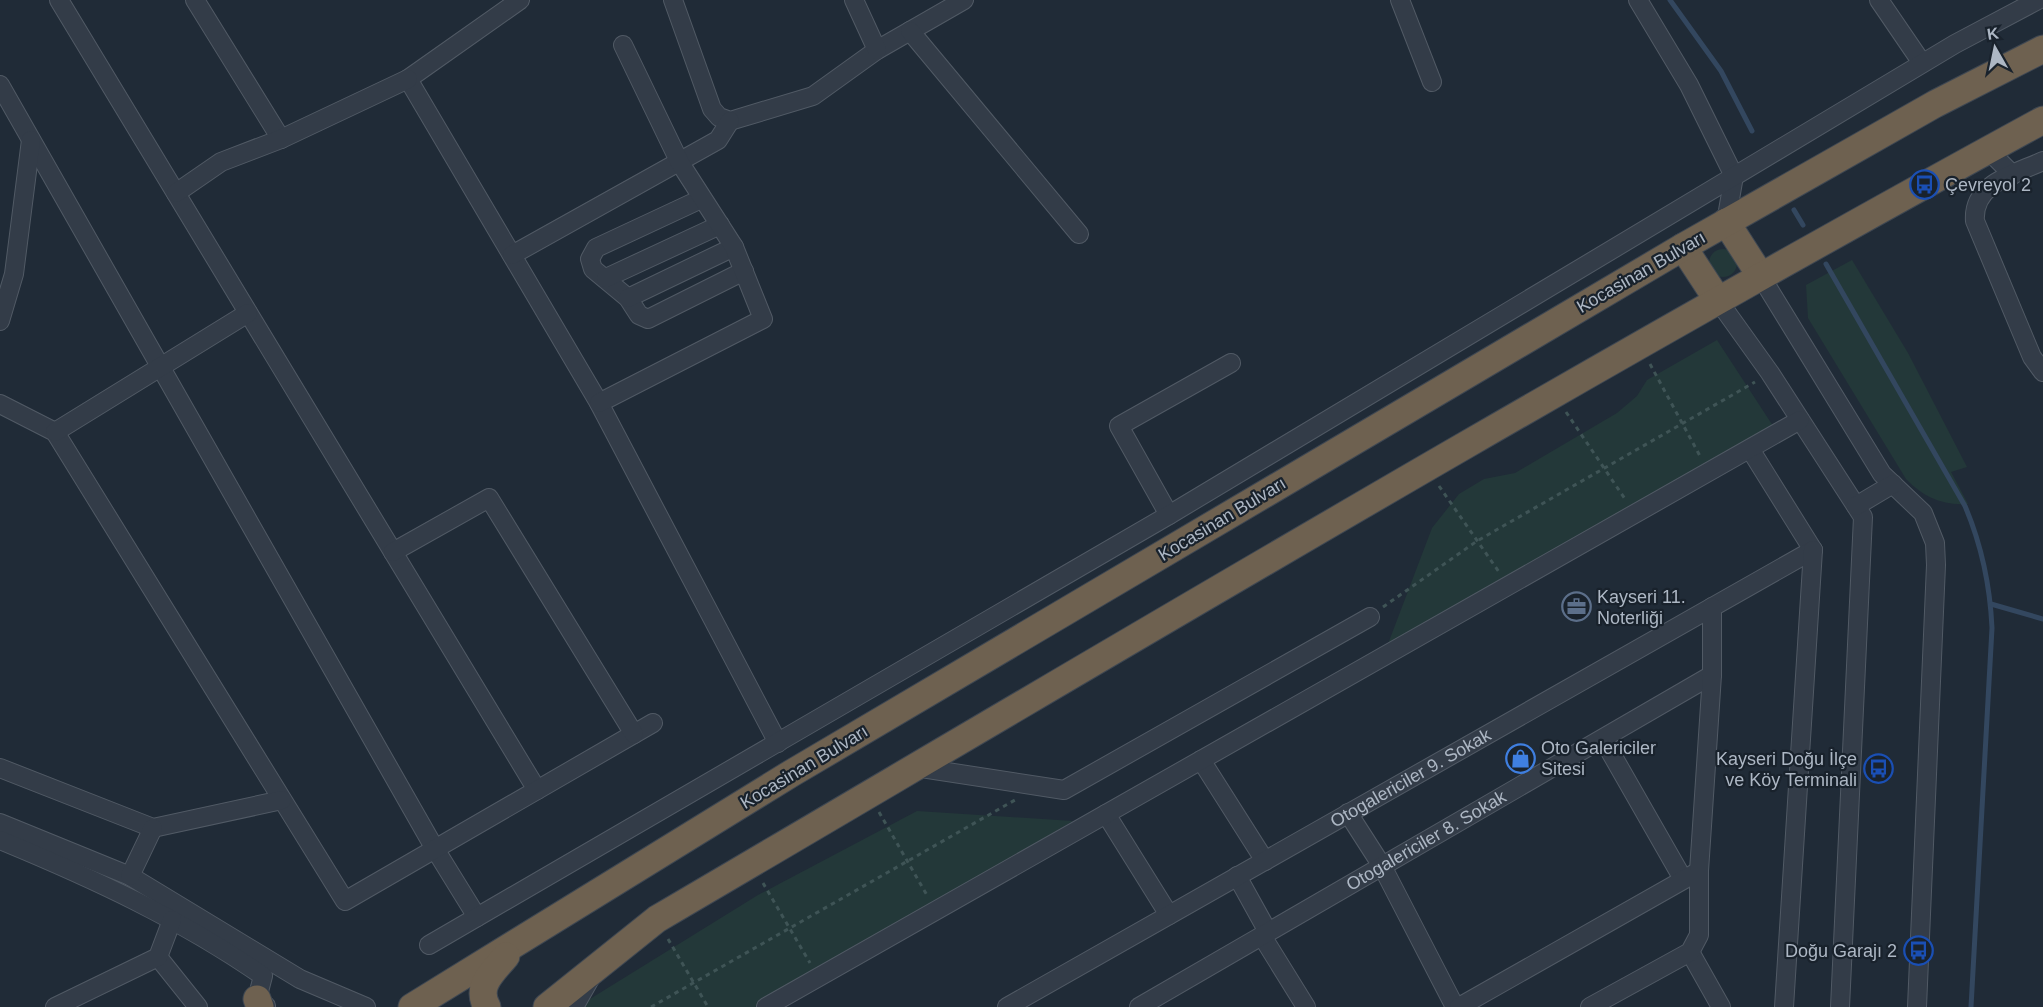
<svg xmlns="http://www.w3.org/2000/svg" width="2043" height="1007" viewBox="0 0 2043 1007" font-family="Arial,sans-serif">
	<style>
		.green { fill: #233839 }
		.lines { fill: none; stroke-linecap: round; stroke-linejoin: round }
		.stream { stroke: #33475f; stroke-width: 5 }
		.minor-casing { stroke: #515a65; stroke-width: 20 }
		.highway-casing { stroke: #3e4752; stroke-width: 29 }
		.path { stroke: #3f5456; stroke-width: 3; stroke-dasharray: 4.5 4.5; stroke-linecap: butt }
		.minor { stroke: #333c48; stroke-width: 18 }
		.highway { stroke: #6e6150; stroke-width: 27 }
		.labels { text-anchor: middle; stroke-width: 4.5; stroke-linejoin: round; paint-order: stroke }
		.poi-label { font-size: 18px; fill: #adb7c4; stroke: #19222c; text-anchor: start }
		.street-label { font-size: 18px; fill: #adb7c4; stroke: #19222c }
	</style>
	<rect width="100%" height="100%" fill="#202b37"/>
	<g class="green">
		<circle cx="1723" cy="263" r="14"/>
		<path d="M1852 260 1908 353 1967 467 1951 472 1968 504C1943 506 1923 497 1906 479L1808 318 1806 285Z"/>
		<path d="M1717 340 1775 429 1383 657 1432 528 1459 494 1484 479 1515 473 1617 413 1637 396 1647 380Z"/>
		<path d="M917 811 1073 821 760 1007H577L758 895Z"/>
	</g>
	<g class="lines">
		<g class="stream">
			<path d="M1670 0 1721 71 1752 131"/>
			<path d="M1794 210 1803 225"/>
			<path d="M1826 264 1965 506C1982 546 1990 585 1992 628L1971 1007"/>
			<path d="M1991 604 2043 619"/>
		</g>
		<defs>
			<g id="minor">
				<path d="M59 0 537 790"/>
				<path d="M195 0 281 139"/>
				<path d="M520 0 408 79 599 403 778 743"/>
				<path d="M673 0 712 109 719 117 730 121 813 96 877 50 964 0"/>
				<path d="M854 0 877 50"/>
				<path d="M1400 0 1432 82"/>
				<path d="M1638 0 1689 85 1734 176 1726 222"/>
				<path d="M1879 0 1922 63"/>
				<path d="M910 31 1079 234"/>
				<path d="M0 85 435 849 477 917"/>
				<path d="M1988 150 2013 175"/>
				<path d="M2043 161C2015 174 1972 183 1975 221L2032 357 2043 372"/>
				<path d="M176 193 221 162 281 139 408 79"/>
				<path d="M701 199 596 248 590 259 593 269 628 298 639 315 648 319 744 271"/>
				<path d="M512 255 718 140 730 121"/>
				<path d="M1760 275 1882 474 1923 513 1935 543 1936 565 1917 1007"/>
				<path d="M606 278 720 225"/>
				<path d="M628 298 734 247"/>
				<path d="M1717 299 1770 373 1863 517 1840 1007"/>
				<path d="M0 321 14 274 31 140"/>
				<path d="M599 403 763 319 734 247 680 163 623 45"/>
				<path d="M0 404 55 432 345 901 653 723"/>
				<path d="M55 432 248 313"/>
				<path d="M1750 449 1813 550"/>
				<path d="M1856 506 1893 484"/>
				<path d="M1169 515 1119 426 1231 363"/>
				<path d="M393 552 489 498 634 734"/>
				<path d="M1603 739 1683 879"/>
				<path d="M1201 760 1265 861"/>
				<path d="M915 767 1064 790 1370 617"/>
				<path d="M0 768 153 828 282 800"/>
				<path d="M1348 813 1382 866 1455 1007"/>
				<path d="M1106 814 1169 915"/>
				<path d="M0 823 130 876 300 979 366 1007"/>
				<path d="M0 840C92 878 181 919 263 976L257 999 266 1006"/>
				<path d="M130 876 153 828"/>
				<path d="M1237 876 1268 932"/>
				<path d="M1262 936 1306 1007"/>
				<path d="M429 945 1169 515 1955 44 2038 0"/>
				<path d="M1690 952 1721 1007"/>
				<path d="M158 957 198 1007"/>
				<path d="M55 1007 158 957 172 920"/>
				<path d="M574 1007 591 977"/>
				<path d="M766 1007 1800 420"/>
				<path id="s1" d="M1007 1007 1813 550"/>
				<path id="s2" d="M1139 1007 1712 675"/>
				<path d="M1459 1007 1699 871"/>
				<path d="M1590 1007 1690 952 1699 935V871L1712 675V607"/>
				<path d="M1784 1007 1813 550"/>
			</g>
			<g id="highway">
				<path d="M1726 222 1760 275"/>
				<path d="M1683 247 1717 299"/>
				<path d="M257 999 260 1007"/>
				<path d="M412 1007 792 773 1683 247 1935 104 2043 49"/>
				<path d="M487 1007C475 986 493 972 506 956"/>
				<path d="M547 1007 657 919C1117 649 1575 375 2043 120"/>
			</g>
		</defs>
		<use href="#minor" class="minor-casing"/>
		<use href="#highway" class="highway-casing"/>
		<g class="path">
			<path d="M1650 364 1700 456"/>
			<path d="M1566 412 1625 499"/>
			<path d="M1439 486 1499 572"/>
			<path d="M1383 607 1477 541 1755 382"/>
			<path d="M879 812 928 897"/>
			<path d="M763 883 810 963"/>
			<path d="M668 939 708 1007"/>
			<path d="M651 1007 1015 800"/>
		</g>
		<use href="#minor" class="minor"/>
		<use href="#highway" class="highway"/>
	</g>
	<defs>
		<symbol id="bus-ring" viewBox="-11 -11 22 22"><circle r="9.5" fill="#19222c" stroke="#1a4fb4" stroke-width="1.5"/><path d="M-5-6H5V4H4V6H2V4H-2V6H-4V4H-5ZM-3.5-4V0h7V-4ZM-3.5 1.2v1.5H-2V1.2ZM2 1.2v1.5H3.5V1.2Z" fill="#1a4fb4"/></symbol>
		<symbol id="office-ring" viewBox="-11 -11 22 22"><circle r="9.5" fill="#19222c" stroke="#5c6f8a" stroke-width="1.5"/><path d="M-6-3h4V-5.5h4V-3h4V5H-6ZM-1-4.5V-3h2v-1.5ZM-6 0V1H6V0Z" fill="#5c6f8a"/></symbol>
		<symbol id="shop-ring" viewBox="-11 -11 22 22"><circle r="9.5" fill="#19222c" stroke="#3f7fe0" stroke-width="1.5"/><path d="M-5-2.5h2.3a2.7 3.5 0 0 1 5.4 0H5L5.5 6h-11ZM-1.5-2.5h3a1.5 2.3 0 0 0-3 0Z" fill="#3f7fe0"/></symbol>
	</defs>
	<g fill-rule="evenodd">
		<use href="#bus-ring" x="1908" y="168" width="33" height="33"/>
		<use href="#office-ring" x="1560" y="590" width="33" height="33"/>
		<use href="#shop-ring" x="1504" y="742" width="33" height="33"/>
		<use href="#bus-ring" x="1862" y="752" width="33" height="33"/>
		<use href="#bus-ring" x="1902" y="934" width="33" height="33"/>
	</g>
	<g class="labels">
		<g class="poi-label">
			<text x="1945" y="191">Çevreyol 2</text>
			<text x="1597" y="603">Kayseri 11.<tspan x="1597" dy="21">Noterliği</tspan></text>
			<text x="1541" y="754">Oto Galericiler<tspan x="1541" dy="21">Sitesi</tspan></text>
			<text x="1857" y="765" text-anchor="end">Kayseri Doğu İlçe<tspan x="1857" dy="21">ve Köy Terminali</tspan></text>
			<text x="1897" y="957" text-anchor="end">Doğu Garajı 2</text>
		</g>
		<g class="street-label">
			<text transform="translate(1641 272) rotate(-30)" y="6">Kocasinan Bulvarı</text>
			<text transform="translate(1222 519) rotate(-31)" y="6">Kocasinan Bulvarı</text>
			<text transform="translate(804 767) rotate(-31)" y="6">Kocasinan Bulvarı</text>
			<text dy="6" stroke="none"><textPath href="#s1" startOffset="464">Otogalericiler 9. Sokak</textPath></text>
			<text dy="6" stroke="none"><textPath href="#s2" startOffset="332">Otogalericiler 8. Sokak</textPath></text>
		</g>
	</g>
	<g transform="translate(1995 48) rotate(351)" stroke="#19222c" stroke-width="4.5" paint-order="stroke">
	<path d="M0-4.5L10 22L0 15L-10 22Z" fill="#adb7c4"/>
	<text y="-9" font-size="16" font-weight="bold" text-anchor="middle" fill="#adb7c4">K</text>
	</g>
</svg>
